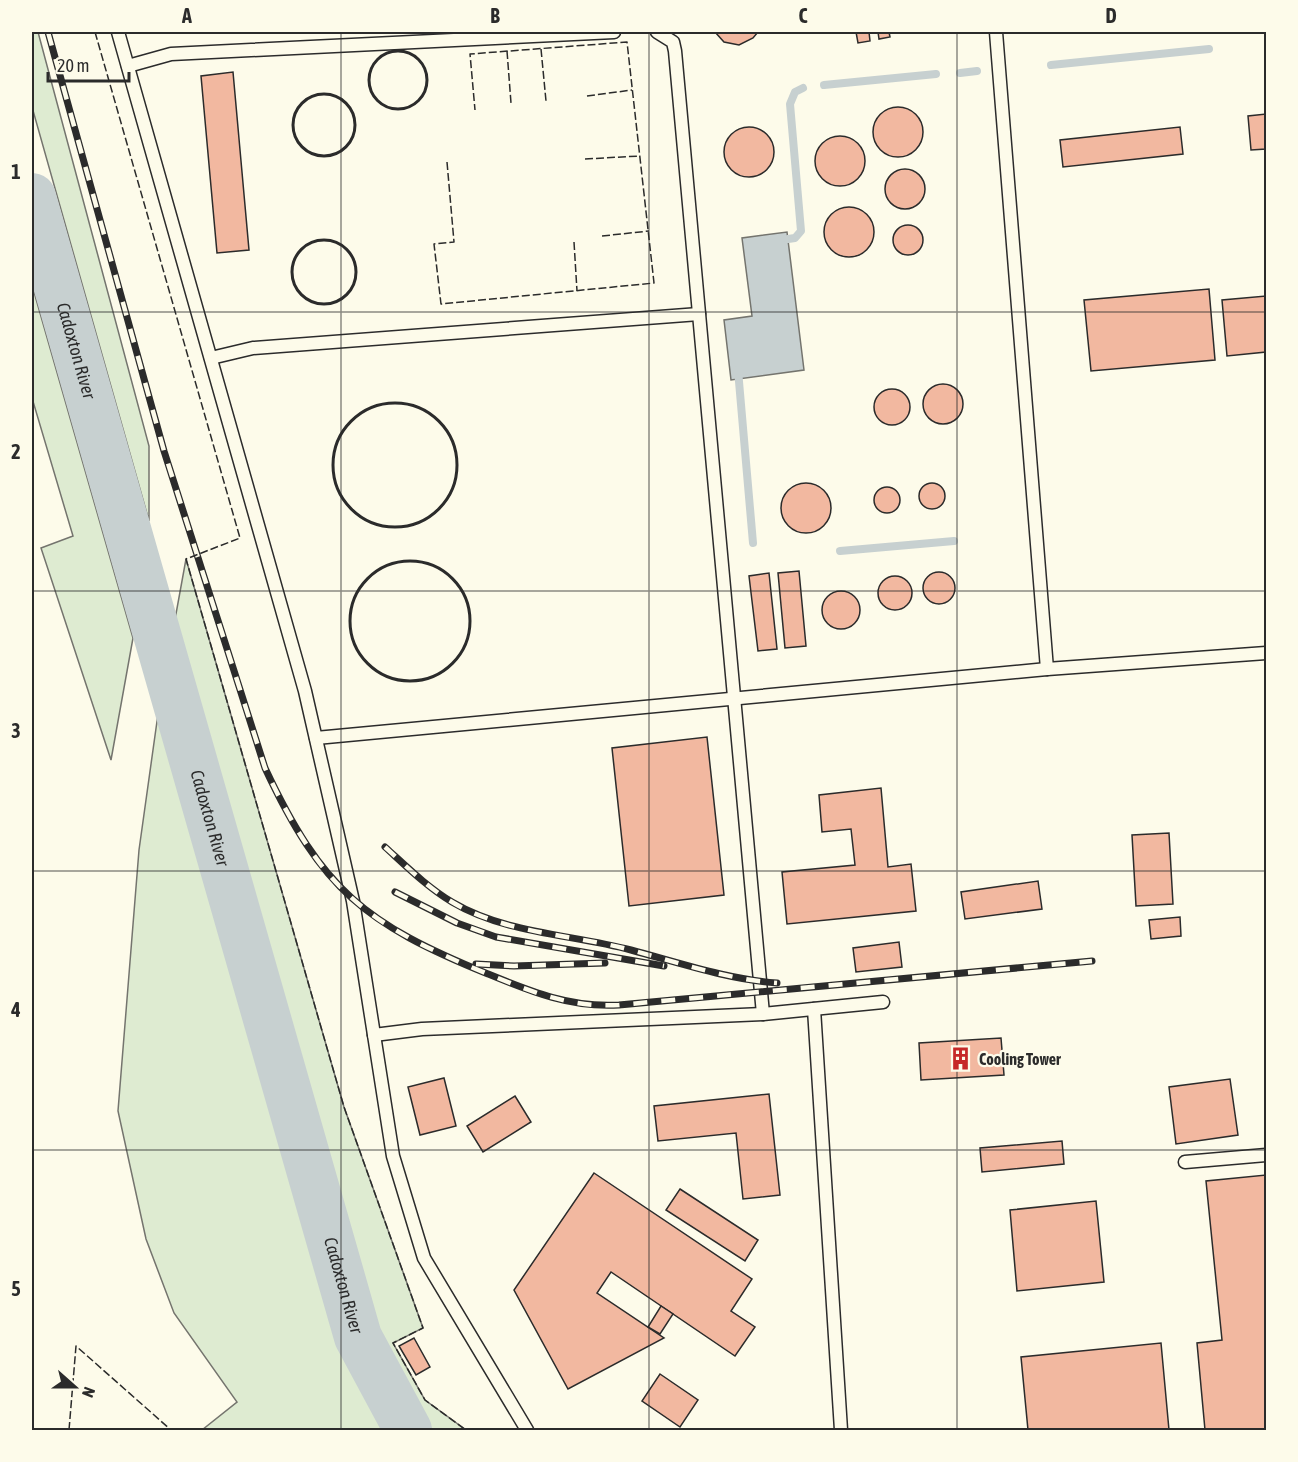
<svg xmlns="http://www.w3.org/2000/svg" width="1298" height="1462" viewBox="0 0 1298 1462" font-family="'Asap Condensed',sans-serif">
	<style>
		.green { fill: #deebd1; stroke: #74746e; stroke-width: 1.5 }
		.water { fill: #c7d0d0; stroke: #74746e; stroke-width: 1.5 }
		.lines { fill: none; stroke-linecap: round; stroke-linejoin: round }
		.stream { stroke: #c7d0d0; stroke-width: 8 }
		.river { stroke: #c7d0d0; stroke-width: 48 }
		.building { fill: #f2b8a0; stroke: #2b2b2b; stroke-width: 1.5 }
		.service-casing { stroke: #2b2b2b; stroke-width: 15 }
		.service { stroke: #fdfbea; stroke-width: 12 }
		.rail-casing { stroke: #2b2b2b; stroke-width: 7 }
		.rail { stroke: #fdfbea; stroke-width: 4.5; stroke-dasharray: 14; stroke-linecap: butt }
		.fence { stroke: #2b2b2b; stroke-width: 1.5; stroke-dasharray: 8 3; stroke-linecap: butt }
		.wall { stroke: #2b2b2b; stroke-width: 3 }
		.grid { fill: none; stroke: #2b2b2b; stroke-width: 1.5; stroke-opacity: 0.55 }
		.labels { text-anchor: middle; stroke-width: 4.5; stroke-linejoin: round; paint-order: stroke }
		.poi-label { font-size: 16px; font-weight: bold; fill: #2b2b2b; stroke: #fdfbea; text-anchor: start }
		.water-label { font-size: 18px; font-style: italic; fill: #2b2b2b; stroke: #fdfbea }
		.neatline { fill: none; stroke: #2b2b2b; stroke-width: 2 }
		.grid-label { font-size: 20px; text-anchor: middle; font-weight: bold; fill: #2b2b2b }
	</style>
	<rect width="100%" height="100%" fill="#fdfbea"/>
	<g class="green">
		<path d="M32 32H38L149 446V521L32 107Z"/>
		<path d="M32 285 133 638 111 760 41 548 73 536 32 398Z"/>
		<path d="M186 559 344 1107 423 1328 393 1343 425 1400 466 1430H202L237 1402 174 1313 146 1239 118 1111 139 850 159 707Z"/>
	</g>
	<path class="water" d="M787 232 804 370 731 380 724 320 752 316 742 238Z"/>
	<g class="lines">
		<g class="stream">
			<path d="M1051 65 1209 49"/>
			<path d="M960 73 977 71"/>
			<path d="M824 85 936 74"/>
			<path d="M788 239 795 238 801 231 790 104 795 92 803 88"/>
			<path d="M738 370 753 543"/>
			<path d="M840 551 954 541"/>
		</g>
		<path class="river" id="s1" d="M32 197 358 1337 408 1430"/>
	</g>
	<g class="building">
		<path d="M715 32H758L753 38 739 45 724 42Z"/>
		<path d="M856 32H869L870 41 858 43Z"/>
		<path d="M878 32H889L890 37 879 39Z"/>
		<path d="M233 72 249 250 217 253 201 76Z"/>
		<circle cx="898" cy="132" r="25"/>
		<path d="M1266 114V149L1251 150 1248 116Z"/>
		<path d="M1180 127 1183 154 1063 167 1060 140Z"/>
		<circle cx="749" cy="152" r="25"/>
		<circle cx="840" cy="161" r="25"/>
		<circle cx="905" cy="189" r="20"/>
		<circle cx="849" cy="232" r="25"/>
		<circle cx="908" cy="240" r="15"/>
		<path d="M1209 289 1215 360 1091 371 1084 300Z"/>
		<path d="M1266 296V352L1227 356 1222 300Z"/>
		<circle cx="943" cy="404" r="20"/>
		<circle cx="892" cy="407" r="18"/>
		<circle cx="932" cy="496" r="13"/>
		<circle cx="806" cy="508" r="25"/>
		<circle cx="887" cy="500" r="13"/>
		<path d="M799 571 806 646 785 648 778 573Z"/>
		<circle cx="939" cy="588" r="16"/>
		<path d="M769 573 777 649 758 651 749 576Z"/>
		<circle cx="895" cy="593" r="17"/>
		<circle cx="841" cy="610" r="19"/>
		<path d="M707 737 724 895 629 906 612 748Z"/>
		<path d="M881 788 888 867 911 864 916 911 787 924 782 872 855 865 851 829 822 832 819 795Z"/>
		<path d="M1169 833 1173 904 1136 906 1132 835Z"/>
		<path d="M1038 881 1042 909 965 919 961 892Z"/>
		<path d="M1180 917 1181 936 1151 939 1149 920Z"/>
		<path d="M899 942 902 967 856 972 853 948Z"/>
		<path d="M1001 1038 1004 1075 921 1080 919 1043Z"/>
		<path d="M444 1078 456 1126 420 1135 408 1087Z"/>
		<path d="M1230 1079 1238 1135 1176 1144 1169 1087Z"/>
		<path d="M769 1094 780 1195 743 1199 736 1133 658 1141 654 1106Z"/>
		<path d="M515 1096 531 1122 483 1152 467 1126Z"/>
		<path d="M1062 1141 1064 1164 982 1172 980 1148Z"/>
		<path d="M594 1173 752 1279 731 1311 755 1327 735 1356 611 1272 597 1293 664 1338 568 1389 514 1290Z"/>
		<path d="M1266 1175V1430H1205L1197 1343 1222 1340 1206 1181Z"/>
		<path d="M680 1189 758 1240 745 1261 666 1210Z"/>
		<path d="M1096 1201 1104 1282 1017 1291 1010 1210Z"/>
		<path d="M661 1306 673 1314 660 1334 648 1327Z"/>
		<path d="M414 1338 430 1367 416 1375 399 1346Z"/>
		<path d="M1161 1343 1169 1430H1028L1021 1357Z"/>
		<path d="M660 1374 698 1400 680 1427 642 1401Z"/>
	</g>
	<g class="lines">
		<defs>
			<g id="service">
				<path d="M118 32 305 691 353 901 393 1156 424 1258 527 1430"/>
				<path d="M657 32 673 42 675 51 763 1014"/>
				<path d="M996 32 1047 669"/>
				<path d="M128 66 171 54 614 32"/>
				<path d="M211 358 253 348 699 314"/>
				<path d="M316 738 1047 669 1266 653"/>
				<path d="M814 1009 841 1430"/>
				<path d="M374 1035 422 1029 763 1014 883 1002"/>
				<path d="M1185 1162 1266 1155"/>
			</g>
		</defs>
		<use href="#service" class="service-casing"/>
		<use href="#service" class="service"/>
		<defs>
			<g id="rail">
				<path d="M48 32 164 451 265 768C322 890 365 924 488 974 532 992 571 1008 619 1005L1092 961"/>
				<path d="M385 847C406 866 427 887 452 902 506 934 571 934 631 950 680 963 726 979 777 983"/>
				<path d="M395 892 457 923 496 937 664 966"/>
				<path d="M476 964 514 966 605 963"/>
			</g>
		</defs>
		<use href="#rail" class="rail-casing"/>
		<use href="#rail" class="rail"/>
		<g class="fence">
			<path d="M95 32 240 538 186 559 344 1107 423 1328 393 1343 425 1400 466 1430"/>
			<path d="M541 49 546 101"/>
			<path d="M507 51 511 103"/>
			<path d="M587 96 632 90"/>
			<path d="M585 159 640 156"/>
			<path d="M447 162 454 242 434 244 441 304 654 283 627 42 470 54 475 110"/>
			<path d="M602 236 649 231"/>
			<path d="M574 242 577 291"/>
			<path d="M69 1430 76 1346 171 1430"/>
		</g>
		<g class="wall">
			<circle cx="398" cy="80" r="29"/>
			<circle cx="324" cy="125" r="31"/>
			<circle cx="324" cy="272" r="32"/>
			<circle cx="395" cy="465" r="62"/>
			<circle cx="410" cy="621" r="60"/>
		</g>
	</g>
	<path class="grid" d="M341 32V1430M649 32V1430M957 32V1430M32 312H1266M32 591H1266M32 871H1266M32 1150H1266"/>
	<defs>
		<symbol id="building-bare" viewBox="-9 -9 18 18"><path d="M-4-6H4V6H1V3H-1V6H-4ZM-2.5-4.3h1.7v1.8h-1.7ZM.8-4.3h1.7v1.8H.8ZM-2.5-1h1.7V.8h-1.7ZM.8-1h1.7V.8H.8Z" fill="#c62828" stroke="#fdfbea" stroke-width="2.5" paint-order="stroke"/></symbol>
	</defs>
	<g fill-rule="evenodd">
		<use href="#building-bare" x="944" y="1042" width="33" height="33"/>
	</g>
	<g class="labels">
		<g class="poi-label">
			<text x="979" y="1065">Cooling Tower</text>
		</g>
		<g class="water-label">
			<text dy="6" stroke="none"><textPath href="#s1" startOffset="160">Cadoxton River</textPath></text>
			<text dy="6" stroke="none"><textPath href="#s1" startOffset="646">Cadoxton River</textPath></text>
			<text dy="6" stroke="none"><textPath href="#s1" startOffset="1132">Cadoxton River</textPath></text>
		</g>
	</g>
	<rect width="1298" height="1462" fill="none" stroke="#fdfbea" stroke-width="66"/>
	<g transform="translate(75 1387) rotate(111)" stroke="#fdfbea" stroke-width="4.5" paint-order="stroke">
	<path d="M0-4.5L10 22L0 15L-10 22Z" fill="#2b2b2b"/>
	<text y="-9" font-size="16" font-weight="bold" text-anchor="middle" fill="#2b2b2b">N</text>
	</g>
	<path d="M48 72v9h81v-9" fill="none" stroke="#2b2b2b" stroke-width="3"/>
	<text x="57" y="72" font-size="18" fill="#2b2b2b" stroke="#fdfbea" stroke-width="4.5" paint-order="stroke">20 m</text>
	<rect x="33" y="33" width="1232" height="1396" class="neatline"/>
	<g class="grid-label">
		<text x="187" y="23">A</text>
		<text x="495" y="23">B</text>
		<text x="803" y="23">C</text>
		<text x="1111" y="23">D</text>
		<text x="16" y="179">1</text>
		<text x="16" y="459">2</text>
		<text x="16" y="738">3</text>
		<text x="16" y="1017">4</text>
		<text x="16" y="1296">5</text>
	</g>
</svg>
